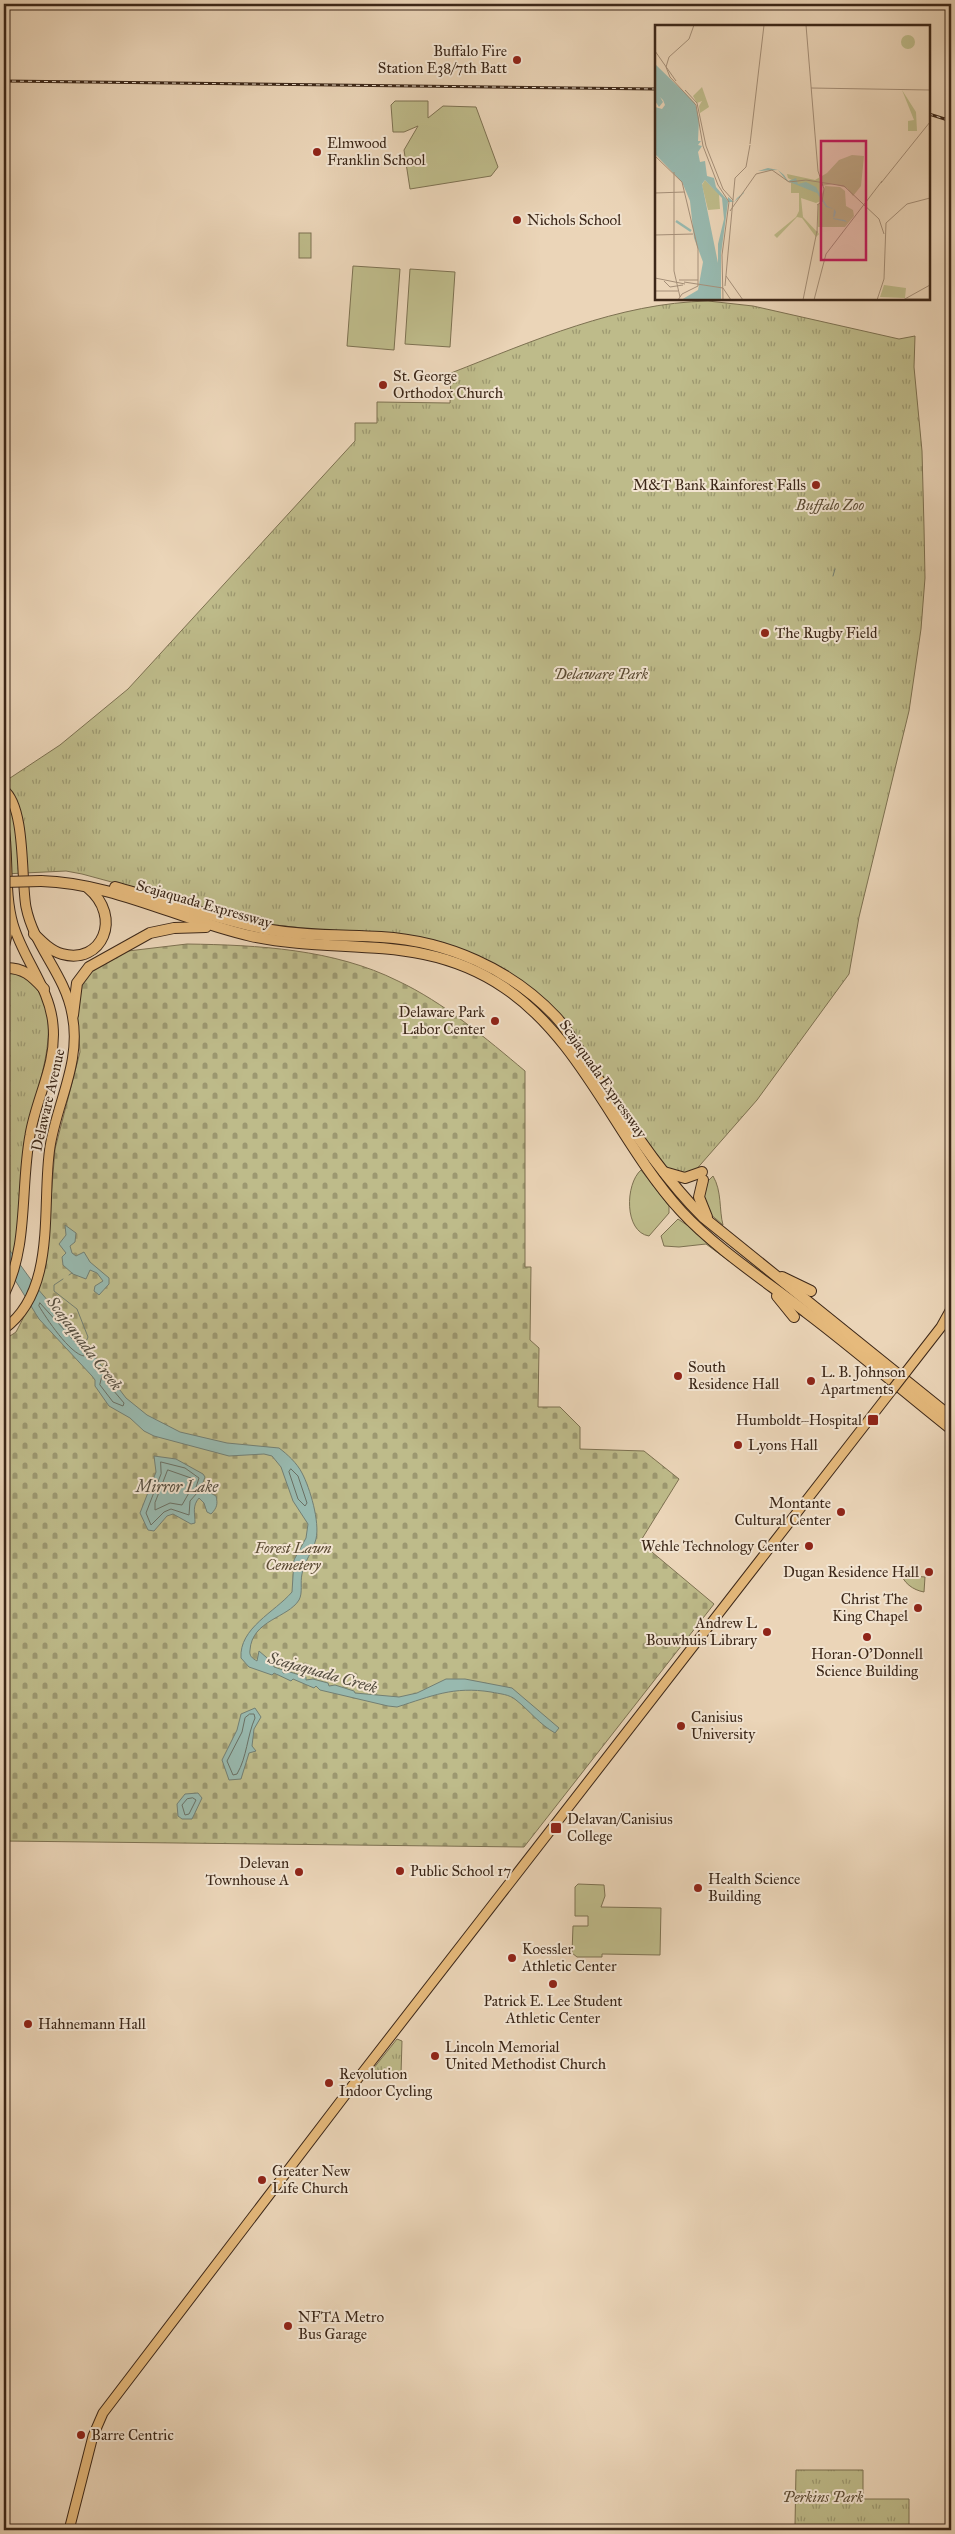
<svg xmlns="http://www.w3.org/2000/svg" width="955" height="2534" viewBox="0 0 955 2534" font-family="'IM FELL Great Primer',serif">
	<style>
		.grass { fill: #bebb8a; stroke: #7d7151 }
		.cemetery { fill: url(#cemetery-stones); stroke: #7d7151 }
		.park { fill: url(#park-tufts); stroke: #7d7151 }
		.water { fill: #98b9af; stroke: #737f73 }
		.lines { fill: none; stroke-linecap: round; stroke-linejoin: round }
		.shore { stroke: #6a7064; stroke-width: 1 }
		.stream { stroke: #737f73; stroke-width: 1 }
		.primary-casing { stroke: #3c2718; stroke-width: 11 }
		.highway-casing { stroke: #3c2718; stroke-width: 12 }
		.primary { stroke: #e6ba7c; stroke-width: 9 }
		.highway { stroke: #e6ba7c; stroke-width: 10 }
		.rail-casing { stroke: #3c2718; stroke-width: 3 }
		.rail { stroke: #f2e4d1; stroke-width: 1; stroke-dasharray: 4; stroke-linecap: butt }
		.primary-bridge-casing { stroke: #3c2718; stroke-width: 11; stroke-linecap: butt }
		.highway-bridge-casing { stroke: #3c2718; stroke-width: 12; stroke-linecap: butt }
		.primary-bridge { stroke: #e6ba7c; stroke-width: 9 }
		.highway-bridge { stroke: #e6ba7c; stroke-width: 10 }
		.poi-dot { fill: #8f2418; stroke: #f2e4d1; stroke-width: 2 }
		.labels { text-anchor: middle; stroke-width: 4; stroke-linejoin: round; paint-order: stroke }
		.poi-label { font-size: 15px; fill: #3c2718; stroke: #f2e4d1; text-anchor: start }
		.park-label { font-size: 15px; font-style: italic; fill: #5c4c34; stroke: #f2e4d1 }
		.street-label { font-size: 15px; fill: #3c2718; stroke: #f2e4d1 }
		.water-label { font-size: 16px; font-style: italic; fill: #534c3e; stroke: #f2e4d1 }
		.inset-river { fill: none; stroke: #98b9af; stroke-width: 2.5 }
		.inset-road { fill: none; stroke: #a58f78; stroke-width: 1 }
		.view { fill: #c2185b; fill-opacity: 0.15; stroke: #c2185b; stroke-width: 2.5 }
		.inset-edge { fill: none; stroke: #3c2718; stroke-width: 2.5 }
	</style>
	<defs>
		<pattern id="cemetery-stones" width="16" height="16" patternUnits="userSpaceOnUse" patternTransform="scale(1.25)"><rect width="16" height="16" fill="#bebb8a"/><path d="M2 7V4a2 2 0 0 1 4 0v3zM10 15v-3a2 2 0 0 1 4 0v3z" fill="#9c9870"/></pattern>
		<pattern id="park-tufts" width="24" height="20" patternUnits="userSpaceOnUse" patternTransform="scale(1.25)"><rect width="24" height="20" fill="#bebb8a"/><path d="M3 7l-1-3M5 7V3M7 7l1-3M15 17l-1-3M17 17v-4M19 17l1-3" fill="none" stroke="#9c9870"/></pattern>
	</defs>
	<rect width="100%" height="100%" fill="#ebd5b8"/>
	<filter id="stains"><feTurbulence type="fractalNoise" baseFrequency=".004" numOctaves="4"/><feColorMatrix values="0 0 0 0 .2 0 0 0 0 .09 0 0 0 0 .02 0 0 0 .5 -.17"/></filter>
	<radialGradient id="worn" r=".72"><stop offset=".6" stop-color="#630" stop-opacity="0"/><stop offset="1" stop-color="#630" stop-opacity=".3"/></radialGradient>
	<g class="grass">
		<path d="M395 101H428V118L443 106 476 107 498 167 491 176 410 189 404 150 418 126 404 132H393L391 105Z"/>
		<rect x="299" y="233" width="12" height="25"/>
		<path d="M353 266 400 269 394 350 347 346Z"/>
		<path d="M410 269 455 272 450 347 405 344Z"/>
		<path d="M641 1170 669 1206V1213L649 1236C624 1232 625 1184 641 1170Z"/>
		<path d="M713 1176C722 1191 719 1210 723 1225L708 1212 701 1198 705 1184Z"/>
		<path d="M678 1219 703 1236 729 1261 706 1244 679 1247 664 1246 661 1236Z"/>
		<path d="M900 1571 912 1572V1576L925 1577 924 1592C913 1590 903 1583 900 1571Z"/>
		<path d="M578 1884 604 1885 605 1896 601 1907 661 1908 660 1955 602 1954V1957H577L572 1953 573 1926H588V1916H575V1887Z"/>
	</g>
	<path class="cemetery" d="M187 944C258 945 334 949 398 981 443 1002 487 1039 525 1071V1267H531L530 1340 539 1348 538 1407H560L580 1427V1449L644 1451 679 1479 640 1542 714 1604 524 1847 4 1841V1340L16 1332 30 1305 47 1250 55 1149 80 1052 77 1009 80 986 93 968 128 951Z"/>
	<g class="park">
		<path d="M708 301 753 306 899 339 915 336 914 367 922 451 924 527 925 578 921 629 909 711 859 917 849 974 757 1100 694 1172 692 1174 669 1171 553 1012 446 945 267 924 82 874 66 871 4 874V782L60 745 128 689 355 441V423H377V402L450 403 451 373C533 341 618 303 708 301Z"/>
		<path d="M4 969C16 970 20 974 30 982 72 1017 30 1101 24 1145 21 1168 23 1193 20 1217 18 1240 12 1265 4 1287Z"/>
		<path d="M397 2039 402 2041 401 2074 374 2072 373 2069Z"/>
		<path d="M796 2470H863V2499H909V2526L795 2525Z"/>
	</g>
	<g class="water">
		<path d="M65 1225 76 1233 75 1242 70 1246 72 1253 76 1256 84 1252 90 1262 109 1278V1284L99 1295 94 1291 95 1286 103 1281 97 1273 90 1270 86 1279 73 1274 63 1265 62 1257 66 1253 59 1244 66 1235Z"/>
		<path d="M4 1238 8 1248 37 1288 85 1344 126 1398 147 1415 180 1432 227 1443 279 1448C287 1454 297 1463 302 1473 310 1488 320 1522 316 1539 313 1551 304 1562 302 1574 300 1582 303 1593 299 1600 288 1618 252 1620 250 1650 249 1656 252 1658 257 1661L259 1651 273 1663 274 1667 283 1670V1673L290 1672 306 1677V1680L313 1679 328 1683 329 1686 335 1685 354 1691 355 1693 399 1697 417 1693 446 1679H465L512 1688 559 1728 555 1733C539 1724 530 1711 516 1700 509 1694 500 1694 491 1692 453 1686 432 1696 397 1707L388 1706 320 1690 316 1686 314 1688 293 1679 291 1681 274 1673 272 1675 249 1667 241 1658C239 1628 275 1612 292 1592L294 1560 306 1538 308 1524 293 1501 281 1467 272 1456 264 1454 229 1456 154 1436 144 1431 130 1418 109 1406 95 1386V1380L92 1376 39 1319 15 1280 4 1269Z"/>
		<path d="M154 1456 176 1459 203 1474 205 1477 201 1488 216 1496C218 1504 217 1508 211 1514L207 1512 204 1503 199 1498C192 1506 195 1513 195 1523L191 1524 173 1514 167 1516 154 1531 148 1530 140 1513 156 1472Z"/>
		<path d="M255 1708 261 1717 254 1729 252 1746 256 1751 249 1753 241 1779 229 1780 222 1760 237 1730 241 1714Z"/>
		<path d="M198 1793 202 1798 192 1819H182L178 1816 177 1804 185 1794Z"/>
	</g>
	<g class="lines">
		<g class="shore">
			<path d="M40 1303 85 1353 84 1356C70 1354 46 1318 39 1306Z"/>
			<path d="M102 1377 124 1403 123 1406 113 1402 100 1385Z"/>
			<path d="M161 1462 185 1468 199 1478 196 1487 197 1493 190 1501 189 1515 171 1509 164 1512 151 1525 146 1513 161 1474Z"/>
			<path d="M291 1469 298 1476 307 1503 305 1506 298 1499 289 1472Z"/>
			<path d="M168 1470 191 1478 190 1491 182 1505 170 1503 155 1510V1503Z"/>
			<path d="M250 1714H254L255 1718C247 1736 247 1757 237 1774L233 1775 227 1761 242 1732 245 1718Z"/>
			<path d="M193 1798 196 1800 189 1814 185 1815 182 1805 187 1799Z"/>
		</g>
		<g class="stream">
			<path d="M833 576 835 569"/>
			<path d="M69 1275 72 1273"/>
			<path d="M63 1279 54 1285V1291L77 1309 88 1337 85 1344"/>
		</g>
		<defs>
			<g id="primary">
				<path d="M4 790C26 807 21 881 26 907 34 947 65 974 72 1014 82 1061 57 1102 50 1147 41 1204 58 1290 4 1329"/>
				<path d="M4 826C9 858 4 892 13 924 23 959 50 988 53 1025 57 1064 36 1098 30 1135 20 1189 29 1245 4 1295"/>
				<path d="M906 1372 941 1327 951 1309"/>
				<path d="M69 2530 93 2436 103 2413 356 2081 892 1390"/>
			</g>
			<g id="highway">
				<path d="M41 881C114 883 180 920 251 936 341 955 423 932 505 988 583 1041 618 1142 681 1211 715 1248 767 1282 807 1313 856 1350 903 1391 951 1429"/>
				<path d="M115 887C165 901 215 918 265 929 303 936 343 935 381 937 447 941 511 969 556 1017 569 1031 577 1048 588 1064 624 1116 658 1172 703 1217L951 1417"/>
				<path d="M34 934C42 942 51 951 62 954 102 965 123 917 88 888"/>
				<path d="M4 946 8 929 9 910"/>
				<path d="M4 968C23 967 32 976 44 989"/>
				<path d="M73 1015 77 983 89 967 150 933 174 928 206 927"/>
				<path d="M664 1172 685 1178 702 1172"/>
				<path d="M703 1180 699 1197 707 1217"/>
				<path d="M782 1277 811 1291"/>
				<path d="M777 1296 794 1317"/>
			</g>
		</defs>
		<use href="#primary" class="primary-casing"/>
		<use href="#highway" class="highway-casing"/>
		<use href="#primary" class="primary"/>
		<use href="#highway" class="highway"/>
		<defs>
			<g id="rail">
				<path d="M4 81 656 89"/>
				<path d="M929 114 951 121"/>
			</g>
		</defs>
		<use href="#rail" class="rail-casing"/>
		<use href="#rail" class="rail"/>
		<defs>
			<path id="primary-bridge" d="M892 1390 906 1372"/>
			<path id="highway-bridge" d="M4 882 41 881"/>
		</defs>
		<use href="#primary-bridge" class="primary-bridge-casing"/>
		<use href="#highway-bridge" class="highway-bridge-casing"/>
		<use href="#primary-bridge" class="primary-bridge"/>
		<use href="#highway-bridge" class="highway-bridge"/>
	</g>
	<g class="poi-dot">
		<circle cx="517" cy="60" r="5"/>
		<circle cx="317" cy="152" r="5"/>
		<circle cx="517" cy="220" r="5"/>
		<circle cx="383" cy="385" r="5"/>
		<circle cx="816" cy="485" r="5"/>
		<circle cx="765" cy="633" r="5"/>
		<circle cx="495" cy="1021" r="5"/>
		<circle cx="678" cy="1376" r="5"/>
		<circle cx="811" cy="1381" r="5"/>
		<rect x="867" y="1414" width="12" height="12" rx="2.5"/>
		<circle cx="738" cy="1445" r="5"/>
		<circle cx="841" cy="1512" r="5"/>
		<circle cx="809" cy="1546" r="5"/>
		<circle cx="929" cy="1572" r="5"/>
		<circle cx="918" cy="1608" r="5"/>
		<circle cx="767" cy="1632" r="5"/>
		<circle cx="867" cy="1637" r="5"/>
		<circle cx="681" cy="1726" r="5"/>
		<rect x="550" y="1822" width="12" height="12" rx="2.5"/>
		<circle cx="400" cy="1871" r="5"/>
		<circle cx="299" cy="1872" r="5"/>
		<circle cx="698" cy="1888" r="5"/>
		<circle cx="512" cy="1958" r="5"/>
		<circle cx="553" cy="1984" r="5"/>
		<circle cx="28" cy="2024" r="5"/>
		<circle cx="435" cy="2056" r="5"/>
		<circle cx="329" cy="2083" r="5"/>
		<circle cx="262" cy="2180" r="5"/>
		<circle cx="288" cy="2326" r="5"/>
		<circle cx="81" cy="2435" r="5"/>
	</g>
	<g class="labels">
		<g class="poi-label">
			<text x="507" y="56" text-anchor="end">Buffalo Fire<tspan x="507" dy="17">Station E38/7th Batt</tspan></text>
			<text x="327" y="148">Elmwood<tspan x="327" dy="17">Franklin School</tspan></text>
			<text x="527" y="225">Nichols School</text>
			<text x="393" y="381">St. George<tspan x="393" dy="17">Orthodox Church</tspan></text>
			<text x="806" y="490" text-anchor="end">M&amp;T Bank Rainforest Falls</text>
			<text x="775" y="638">The Rugby Field</text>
			<text x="485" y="1017" text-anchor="end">Delaware Park<tspan x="485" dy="17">Labor Center</tspan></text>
			<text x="688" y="1372">South<tspan x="688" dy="17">Residence Hall</tspan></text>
			<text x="821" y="1377">L. B. Johnson<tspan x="821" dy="17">Apartments</tspan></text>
			<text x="862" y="1425" text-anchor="end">Humboldt–Hospital</text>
			<text x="748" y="1450">Lyons Hall</text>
			<text x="831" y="1508" text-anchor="end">Montante<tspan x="831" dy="17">Cultural Center</tspan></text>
			<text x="799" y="1551" text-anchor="end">Wehle Technology Center</text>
			<text x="919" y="1577" text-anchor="end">Dugan Residence Hall</text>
			<text x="908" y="1604" text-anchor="end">Christ The<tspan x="908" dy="17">King Chapel</tspan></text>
			<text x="757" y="1628" text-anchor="end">Andrew L<tspan x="757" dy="17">Bouwhuis Library</tspan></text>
			<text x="867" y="1659" text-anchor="middle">Horan-O'Donnell<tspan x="867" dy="17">Science Building</tspan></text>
			<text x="691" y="1722">Canisius<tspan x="691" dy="17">University</tspan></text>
			<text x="567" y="1824">Delavan/Canisius<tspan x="567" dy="17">College</tspan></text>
			<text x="289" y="1868" text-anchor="end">Delevan<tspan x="289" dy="17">Townhouse A</tspan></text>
			<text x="410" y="1876">Public School 17</text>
			<text x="708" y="1884">Health Science<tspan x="708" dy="17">Building</tspan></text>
			<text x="522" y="1954">Koessler<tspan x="522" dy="17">Athletic Center</tspan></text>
			<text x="553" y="2006" text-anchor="middle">Patrick E. Lee Student<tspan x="553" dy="17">Athletic Center</tspan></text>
			<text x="38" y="2029">Hahnemann Hall</text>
			<text x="445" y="2052">Lincoln Memorial<tspan x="445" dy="17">United Methodist Church</tspan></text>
			<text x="339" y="2079">Revolution<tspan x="339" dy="17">Indoor Cycling</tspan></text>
			<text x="272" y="2176">Greater New<tspan x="272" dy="17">Life Church</tspan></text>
			<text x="298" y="2322">NFTA Metro<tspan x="298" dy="17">Bus Garage</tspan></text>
			<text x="91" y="2440">Barre Centric</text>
		</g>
		<g class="park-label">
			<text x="830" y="510">Buffalo Zoo</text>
			<text x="601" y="679">Delaware Park</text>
			<text x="293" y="1553">Forest Lawn<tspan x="293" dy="17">Cemetery</tspan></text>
			<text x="823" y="2502">Perkins Park</text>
		</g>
		<g class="street-label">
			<text transform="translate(204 904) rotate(16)" y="5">Scajaquada Expressway</text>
			<text transform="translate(603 1079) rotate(55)" y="5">Scajaquada Expressway</text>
			<text transform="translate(48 1100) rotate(-77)" y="5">Delaware Avenue</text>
		</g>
		<g class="water-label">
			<text transform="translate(85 1343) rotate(53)" y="6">Scajaquada Creek</text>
			<text x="177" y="1492">Mirror Lake</text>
			<text transform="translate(323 1672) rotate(16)" y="6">Scajaquada Creek</text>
		</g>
	</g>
	<g transform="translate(655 25)">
		<rect width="275" height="275" fill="#ebd5b8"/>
		<path d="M170 161 185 162 190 166 191 181 198 185 199 191 190 202H163V180Z" fill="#bebb8a"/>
		<path d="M246 17a7 7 0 1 1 14 0a7 7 0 1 1-14 0ZM47 62 54 82 45 88 44 81 47 76 42 78 38 71ZM247 65 261 87 262 106H253V96L259 95ZM197 130 209 131 206 161 198 171 192 163 178 159 167 161 166 176 161 178 146 173 148 192 164 209 161 212 147 193 142 192 122 213 119 210 141 192 144 186V168H136V158L141 157 133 153 132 149 160 155 172 148 184 135ZM50 155 64 169 65 184 53 185 47 160ZM229 260 251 263 250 273 225 272Z" fill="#bebb8a"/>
		<path d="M0 39 40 78 44 94 43 116H46L43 120 47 121 43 127 45 137 50 136 52 151 59 153 61 162 73 176V172L79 177 82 173 89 167V159L103 146 113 143 123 145 129 150 133 156 141 153 143 159 151 157 161 162 172 181 179 184 180 185 181 187 180 191 178 193 190 195 192 197 178 194 179 184 171 182 162 168 132 156 123 145 103 146 89 159V168L79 177H73L66 229V275H26L43 265 48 237 39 213 35 176 27 157 0 129V82L7 84 10 80 8 75 5 72 8 77 4 82 0 76ZM50 155 67 173 69 194 63 219V238L47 159Z" fill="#98b9af" fill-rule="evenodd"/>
		<path class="inset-river" d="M21 196 36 206"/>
		<path class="inset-road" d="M39 0 34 14 14 32 11 42 15 52 41 80 48 121 63 160 74 177 67 230 68 275M151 0 163 146 169 164 167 177 162 180M0 26 21 56M156 63 275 65M30 65 42 78 51 121 68 164 78 175M95 119 109 0M0 131 27 157 43 224V261L27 269 23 275M19 147V246L25 272M226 158 275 97M0 168 29 167M75 186 101 149 117 145 134 157 151 155 189 161 224 194 229 209M162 208 163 179M0 210 38 209M71 251 88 275M0 253 30 259M24 255H43M9 256 15 262 28 260M29 257 68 263 76 275M70 261 80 153 91 142 95 120M0 266H23M251 274H275M148 275 162 206M159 275 171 229 227 156M222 275 229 254 231 198 252 179 275 173M248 275 275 260"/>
		<path class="view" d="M166 116H211V235H166Z"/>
		<rect width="275" height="275" class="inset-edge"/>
	</g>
	<rect width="955" height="2534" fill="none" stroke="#ebd5b8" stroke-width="20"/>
	<rect x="5" y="5" width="945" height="2524" fill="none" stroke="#3c2718" stroke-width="2.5"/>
	<rect x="10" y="10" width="935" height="2514" fill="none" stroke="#3c2718"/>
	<rect width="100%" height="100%" filter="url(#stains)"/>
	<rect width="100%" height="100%" fill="url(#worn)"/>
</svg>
